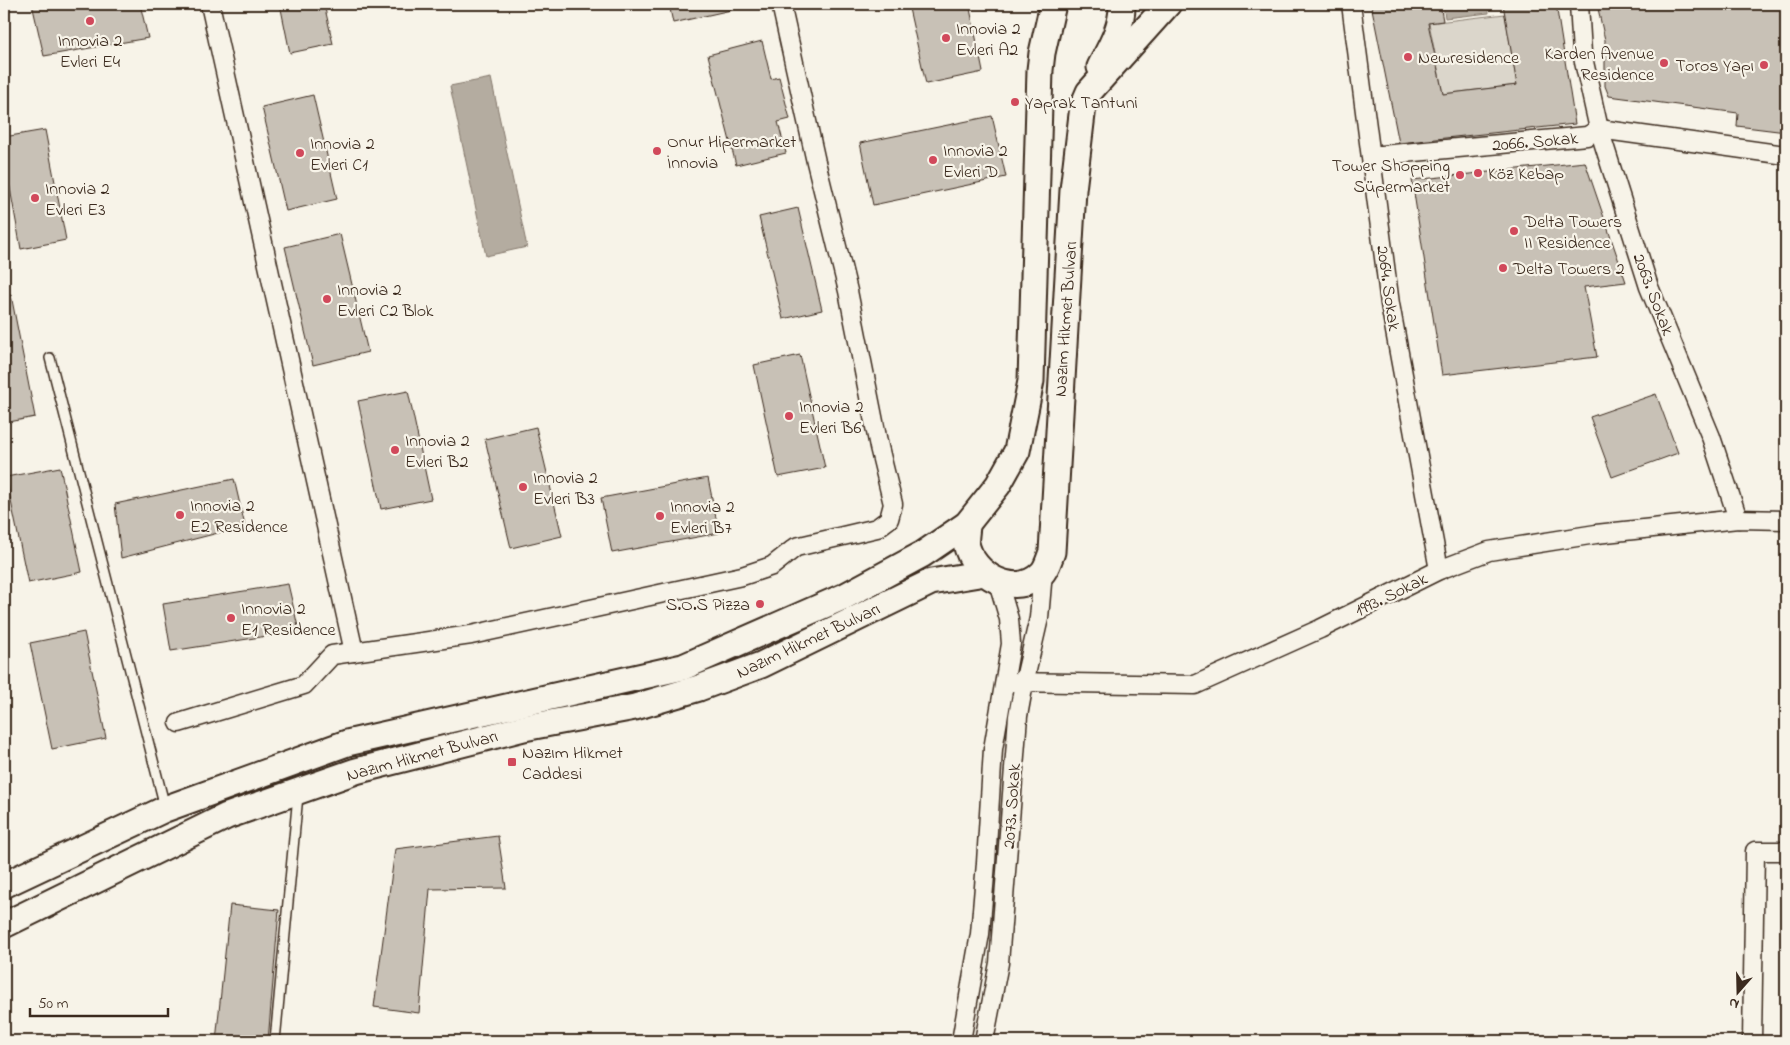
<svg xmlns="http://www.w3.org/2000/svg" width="1790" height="1045" viewBox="0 0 1790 1045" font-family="'Indie Flower',sans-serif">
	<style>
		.green { fill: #dbd6cb; stroke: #8b8074 }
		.water { fill: #b4aca0; stroke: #84786c }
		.building { fill: #c8c1b6; stroke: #3b2a1e }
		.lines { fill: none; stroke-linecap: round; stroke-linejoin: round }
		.lane-casing { stroke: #3b2a1e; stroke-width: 12 }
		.street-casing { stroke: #3b2a1e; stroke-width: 21 }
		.secondary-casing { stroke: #3b2a1e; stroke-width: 29 }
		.lane { stroke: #f7f3e8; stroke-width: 9 }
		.street { stroke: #f7f3e8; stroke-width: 18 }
		.secondary { stroke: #f7f3e8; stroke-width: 25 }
		.poi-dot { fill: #d1495b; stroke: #f7f3e8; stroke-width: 2 }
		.labels { text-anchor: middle; stroke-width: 4.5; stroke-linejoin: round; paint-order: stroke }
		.poi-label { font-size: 18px; fill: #3b2a1e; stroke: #f7f3e8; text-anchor: start }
		.street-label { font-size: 18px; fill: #3b2a1e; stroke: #f7f3e8 }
	</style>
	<rect width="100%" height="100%" fill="#f7f3e8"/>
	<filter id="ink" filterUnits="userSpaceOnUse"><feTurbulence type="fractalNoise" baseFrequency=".02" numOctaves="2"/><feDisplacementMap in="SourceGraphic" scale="10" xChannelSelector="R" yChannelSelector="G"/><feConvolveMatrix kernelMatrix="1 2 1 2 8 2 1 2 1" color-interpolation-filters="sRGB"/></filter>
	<g filter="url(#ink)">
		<path class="green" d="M1505 14 1517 85 1443 94 1429 23Z"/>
		<g class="water">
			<path d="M1443 4H1488L1489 13 1445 18Z"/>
			<path d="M491 78 527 247 486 256 450 86Z"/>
		</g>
		<g class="building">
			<path d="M32 4H140L148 38 44 56Z"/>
			<path d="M280 4H324L333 44 290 53Z"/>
			<path d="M669 4H730L731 10 673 23Z"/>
			<path d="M908 4H969L983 72 926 84Z"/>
			<path d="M1371 4H1440L1443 21 1428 23 1443 94 1517 85 1503 4H1556L1575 124 1399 143Z"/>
			<path d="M1597 4H1786V132L1737 126 1738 113 1609 96 1605 86V40Z"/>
			<path d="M762 41 771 79 779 77 790 119 778 122 786 153 736 165 708 55Z"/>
			<path d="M313 95 337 199 286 211 262 107Z"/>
			<path d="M992 116 1006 177 873 205 860 143Z"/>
			<path d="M45 130 66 240 21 249 4 155V137Z"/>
			<path d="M1585 162 1626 282 1584 287 1597 357 1442 375 1412 180Z"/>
			<path d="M798 208 822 310 783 319 759 217Z"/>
			<path d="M340 234 368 352 313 365 285 247Z"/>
			<path d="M11 295 35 417 4 423V296Z"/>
			<path d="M800 355 825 468 778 477 754 365Z"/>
			<path d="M408 391 431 499 381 509 358 401Z"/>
			<path d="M1656 394 1678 453 1612 477 1590 417Z"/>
			<path d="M536 427 562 536 511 548 485 439Z"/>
			<path d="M60 467 82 572 28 583 6 477Z"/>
			<path d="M708 478 719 533 612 553 601 498Z"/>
			<path d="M234 479 245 526 121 558 115 504Z"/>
			<path d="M288 584 299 631 171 651 163 604Z"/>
			<path d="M84 632 106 738 52 749 30 643Z"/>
			<path d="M498 836 506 888 430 889 419 1013 374 1007 395 849Z"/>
			<path d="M230 905 279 910 268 1041H216Z"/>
		</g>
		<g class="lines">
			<defs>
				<g id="lane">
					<path d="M50 358 165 807"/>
					<path d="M275 1041 298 795"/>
				</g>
				<g id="street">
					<path d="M210 4 354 652"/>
					<path d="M1351 4 1390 304 1439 570"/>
					<path d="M1579 4 1582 53 1599 129 1649 287 1711 437 1738 519"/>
					<path d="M1371 156 1587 136 1599 129 1786 155"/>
					<path d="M1005 682 1195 685 1320 629 1439 570 1489 551 1596 534 1738 519 1786 520"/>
					<path d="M179 723 304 685 332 655 471 635 742 576 772 566 796 547 877 528 889 519 893 504 879 447 848 291 816 162 781 4"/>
					<path d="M961 1041 980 934 986 863 993 749 1011 644 1009 619 998 582"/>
					<path d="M984 1041 999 963 1018 716 1024 683 1039 618 1043 572"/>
					<path d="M1752 1041 1755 851H1786"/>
				</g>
				<g id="secondary">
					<path d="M1100 67C1110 48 1123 26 1122 4"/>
					<path d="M967 524C967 530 965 538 966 543 972 575 1016 600 1042 573 1047 568 1049 559 1052 552L1073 190 1083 106 1089 92 1168 4"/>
					<path d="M4 885 165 809 347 743 683 667 845 596 923 554 967 524 998 485 1017 451 1031 381 1040 70 1042 53 1053 4"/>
					<path d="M4 925 227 816 356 771 524 728 635 707 699 688 761 665 931 582 985 573"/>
				</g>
			</defs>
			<use href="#lane" class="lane-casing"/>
			<use href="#street" class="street-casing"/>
			<use href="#secondary" class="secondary-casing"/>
			<use href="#lane" class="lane"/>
			<use href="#street" class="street"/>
			<use href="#secondary" class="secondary"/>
		</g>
	</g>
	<g class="poi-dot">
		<circle cx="90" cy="21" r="5"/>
		<circle cx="946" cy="38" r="5"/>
		<circle cx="1408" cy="57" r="5"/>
		<circle cx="1664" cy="63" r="5"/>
		<circle cx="1764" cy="65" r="5"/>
		<circle cx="1015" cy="102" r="5"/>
		<circle cx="657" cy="151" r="5"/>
		<circle cx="300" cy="153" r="5"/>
		<circle cx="933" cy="160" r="5"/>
		<circle cx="1478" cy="173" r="5"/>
		<circle cx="1460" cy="175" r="5"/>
		<circle cx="35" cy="198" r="5"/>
		<circle cx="1514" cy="231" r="5"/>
		<circle cx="1503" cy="268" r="5"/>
		<circle cx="327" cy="299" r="5"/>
		<circle cx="789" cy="416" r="5"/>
		<circle cx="395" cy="450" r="5"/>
		<circle cx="523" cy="487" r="5"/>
		<circle cx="180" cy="515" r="5"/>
		<circle cx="660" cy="516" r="5"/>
		<circle cx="760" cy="604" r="5"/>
		<circle cx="231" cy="618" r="5"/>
		<rect x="507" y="757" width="10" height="10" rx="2.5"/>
	</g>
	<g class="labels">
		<g class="poi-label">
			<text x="956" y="34">Innovia 2<tspan x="956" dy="21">Evleri A2</tspan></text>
			<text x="90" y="46" text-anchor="middle">Innovia 2<tspan x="90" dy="21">Evleri E4</tspan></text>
			<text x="1654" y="59" text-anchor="end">Karden Avenue<tspan x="1654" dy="21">Residence</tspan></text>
			<text x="1418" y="63">Newresidence</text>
			<text x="1754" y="71" text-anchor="end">Toros Yapı</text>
			<text x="1025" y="108">Yaprak Tantuni</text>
			<text x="667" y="147">Onur Hipermarket<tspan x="667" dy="21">İnnovia</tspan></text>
			<text x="310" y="149">Innovia 2<tspan x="310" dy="21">Evleri C1</tspan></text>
			<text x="943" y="156">Innovia 2<tspan x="943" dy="21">Evleri D</tspan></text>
			<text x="1450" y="171" text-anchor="end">Tower Shopping<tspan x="1450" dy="21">Süpermarket</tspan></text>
			<text x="1488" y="179">Köz Kebap</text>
			<text x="45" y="194">Innovia 2<tspan x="45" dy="21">Evleri E3</tspan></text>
			<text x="1524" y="227">Delta Towers<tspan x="1524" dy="21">II Residence</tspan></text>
			<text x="1513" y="274">Delta Towers 2</text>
			<text x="337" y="295">Innovia 2<tspan x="337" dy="21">Evleri C2 Blok</tspan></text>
			<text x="799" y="412">Innovia 2<tspan x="799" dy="21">Evleri B6</tspan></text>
			<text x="405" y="446">Innovia 2<tspan x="405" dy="21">Evleri B2</tspan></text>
			<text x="533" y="483">Innovia 2<tspan x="533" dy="21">Evleri B3</tspan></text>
			<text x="190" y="511">Innovia 2<tspan x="190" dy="21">E2 Residence</tspan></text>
			<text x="670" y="512">Innovia 2<tspan x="670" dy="21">Evleri B7</tspan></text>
			<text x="750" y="610" text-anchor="end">S.O.S Pizza</text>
			<text x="241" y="614">Innovia 2<tspan x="241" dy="21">E1 Residence</tspan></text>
			<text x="522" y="758">Nazım Hikmet<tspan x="522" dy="21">Caddesi</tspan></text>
		</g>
		<g class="street-label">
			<text transform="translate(1535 141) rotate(-5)" y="6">2066. Sokak</text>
			<text transform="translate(1389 288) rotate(82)" y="6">2064. Sokak</text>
			<text transform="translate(1654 294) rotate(69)" y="6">2063. Sokak</text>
			<text transform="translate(1065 319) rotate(-86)" y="6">Nazım Hikmet Bulvarı</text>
			<text transform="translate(1391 594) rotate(-26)" y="6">1993. Sokak</text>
			<text transform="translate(808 640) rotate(-25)" y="6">Nazım Hikmet Bulvarı</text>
			<text transform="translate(422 755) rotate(-15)" y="6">Nazım Hikmet Bulvarı</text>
			<text transform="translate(1011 806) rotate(-86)" y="6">2073. Sokak</text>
		</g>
	</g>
	<rect width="1790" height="1045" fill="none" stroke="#f7f3e8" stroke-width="20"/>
	<rect x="10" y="10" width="1770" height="1025" fill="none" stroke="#3b2a1e" stroke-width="2" filter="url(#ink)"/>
	<g transform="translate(1738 992) rotate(200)" stroke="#f7f3e8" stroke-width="4" paint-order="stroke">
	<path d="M0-4L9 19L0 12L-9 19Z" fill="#3b2a1e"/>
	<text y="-8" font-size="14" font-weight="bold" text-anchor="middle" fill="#3b2a1e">N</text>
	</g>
	<path d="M30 1008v8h138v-8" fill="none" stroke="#3b2a1e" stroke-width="2.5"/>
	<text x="38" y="1008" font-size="15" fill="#3b2a1e" stroke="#f7f3e8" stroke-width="4" paint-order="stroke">50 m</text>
</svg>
